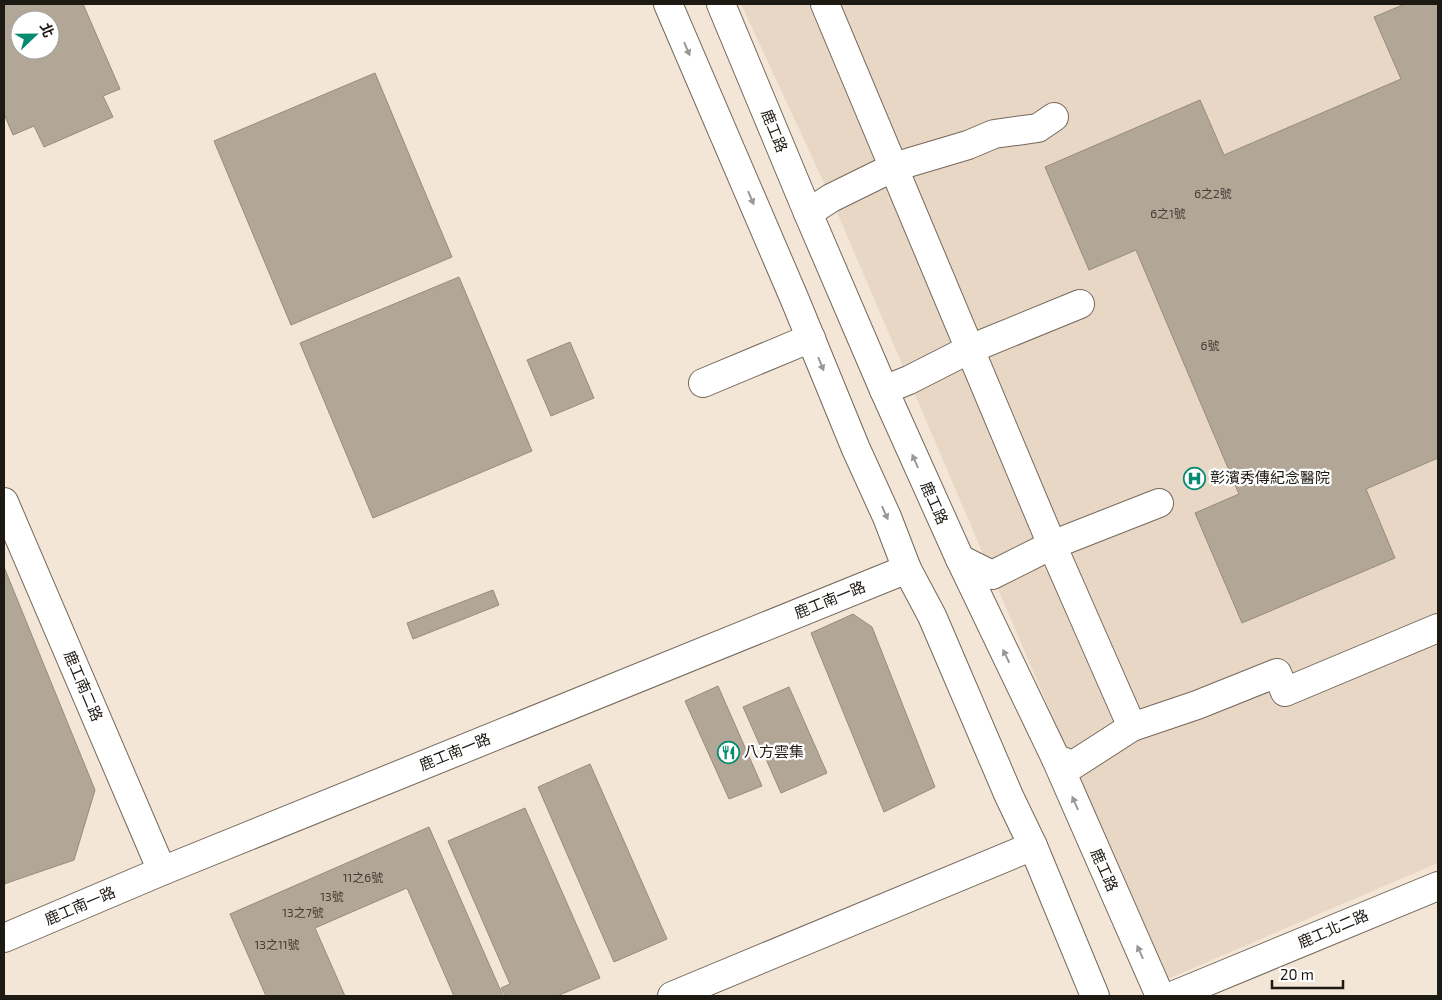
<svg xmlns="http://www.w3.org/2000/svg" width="1442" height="1000" viewBox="0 0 1442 1000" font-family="'Exo 2','Noto Sans TC',sans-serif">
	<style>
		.medical { fill: #e9d7c6 }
		.building { fill: #b2a697; stroke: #978b7d; fill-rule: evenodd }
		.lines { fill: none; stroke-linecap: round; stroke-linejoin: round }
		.minor-casing { stroke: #74685b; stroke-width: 30 }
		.minor { stroke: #fff; stroke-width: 28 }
		.oneway { fill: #999895 }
		.labels { text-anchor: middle; stroke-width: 4.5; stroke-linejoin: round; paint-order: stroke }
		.number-label { font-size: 12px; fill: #423c34 }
		.street-label { font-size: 15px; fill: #1d1913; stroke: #fff }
		.poi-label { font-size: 15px; fill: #1d1913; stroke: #fff; text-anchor: start }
	</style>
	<rect width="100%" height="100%" fill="#f3e6d6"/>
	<path class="medical" d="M741 4H1438V863L1165 980 831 198Z"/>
	<g class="building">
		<path d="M4 4H83L120 89 103 96 113 117 44 147 34 126 13 135 4 114ZM20 20H50V50H20Z"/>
		<path d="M1405 4H1438V458L1366 489 1395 558 1242 623 1195 513 1239 494 1136 250 1089 270 1045 167 1200 100 1224 155 1401 79 1374 17Z"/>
		<path d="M375 73 452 257 291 325 214 141Z"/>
		<path d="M459 277 532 451 373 518 300 343Z"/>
		<path d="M570 342 594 398 551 416 527 360Z"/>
		<path d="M4 567 95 790 74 860 4 884Z"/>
		<path d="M493 590 499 605 413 639 407 623Z"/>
		<path d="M853 614 872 627 935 787 884 812 811 633Z"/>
		<path d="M718 686 762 786 729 799 685 701Z"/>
		<path d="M789 687 827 773 781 793 743 707Z"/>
		<path d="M590 764 667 939 614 962 538 787Z"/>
		<path d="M525 808 600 978 557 996H505L501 988 510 984 448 841Z"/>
		<path d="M429 827 503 996H454L407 888 315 928 345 996H266L230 914Z"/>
	</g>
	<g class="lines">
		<defs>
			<g id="minor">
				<path d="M668 4 795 300 856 449 887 517 907 569 932 616 1009 796 1033 846 1095 996"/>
				<path d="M721 4 808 213 884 390 960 559 1056 759 1160 996"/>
				<path d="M825 4 1052 545 1132 727"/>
				<path d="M808 213 831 198 894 167 968 145 994 134 1038 128 1054 117"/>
				<path d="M703 383 811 338"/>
				<path d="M884 390 909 380 970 349 1080 304"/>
				<path d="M4 502 162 871"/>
				<path d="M960 559 992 575 1052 545 1159 503"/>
				<path d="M1056 759 1073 765 1132 727 1197 705 1277 673 1285 692 1438 628"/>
				<path d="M4 938 162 871 907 569"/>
				<path d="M672 996 1033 846"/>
				<path d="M1172 996 1438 886"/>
			</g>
		</defs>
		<use href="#minor" class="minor-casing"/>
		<use href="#minor" class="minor"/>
	</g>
	<defs><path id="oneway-solid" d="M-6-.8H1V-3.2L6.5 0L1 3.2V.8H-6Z" transform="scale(1.25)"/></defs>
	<g class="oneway">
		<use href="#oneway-solid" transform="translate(687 49) rotate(67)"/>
		<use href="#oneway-solid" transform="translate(751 198) rotate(67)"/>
		<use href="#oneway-solid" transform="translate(821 364) rotate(68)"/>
		<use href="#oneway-solid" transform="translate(915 461) rotate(-114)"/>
		<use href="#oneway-solid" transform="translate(885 513) rotate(66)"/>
		<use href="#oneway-solid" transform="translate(1006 656) rotate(-116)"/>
		<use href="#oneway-solid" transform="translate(1075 803) rotate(-114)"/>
		<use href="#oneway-solid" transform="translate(1140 952) rotate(-114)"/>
	</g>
	<defs>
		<symbol id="hospital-ring" viewBox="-11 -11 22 22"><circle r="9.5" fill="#fff" stroke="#068b70" stroke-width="1.5"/><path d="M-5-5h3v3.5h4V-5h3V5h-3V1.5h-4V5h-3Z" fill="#068b70"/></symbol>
		<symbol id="restaurant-ring" viewBox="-11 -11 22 22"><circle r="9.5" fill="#fff" stroke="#068b70" stroke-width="1.5"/><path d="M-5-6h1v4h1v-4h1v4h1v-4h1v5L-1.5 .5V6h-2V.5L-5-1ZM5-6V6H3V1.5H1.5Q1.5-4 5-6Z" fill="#068b70"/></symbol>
	</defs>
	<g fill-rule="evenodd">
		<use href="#hospital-ring" x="1182" y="466" width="25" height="25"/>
		<use href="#restaurant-ring" x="716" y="740" width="25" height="25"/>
	</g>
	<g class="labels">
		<g class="number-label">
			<text x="1213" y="198">6之2號</text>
			<text x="1168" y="218">6之1號</text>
			<text x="1210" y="350">6號</text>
			<text x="363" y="882">11之6號</text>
			<text x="332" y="901">13號</text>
			<text x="303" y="917">13之7號</text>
			<text x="277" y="949">13之11號</text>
		</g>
		<g class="street-label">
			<text transform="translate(774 131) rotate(68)" y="5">鹿工路</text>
			<text transform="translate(934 503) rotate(66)" y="5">鹿工路</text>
			<text transform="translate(830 600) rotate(-22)" y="5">鹿工南一路</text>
			<text transform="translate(83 686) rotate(67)" y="5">鹿工南二路</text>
			<text transform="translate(455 752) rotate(-22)" y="5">鹿工南一路</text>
			<text transform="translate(1104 870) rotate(66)" y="5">鹿工路</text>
			<text transform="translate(80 906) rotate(-23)" y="5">鹿工南一路</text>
			<text transform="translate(1333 929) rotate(-23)" y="5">鹿工北二路</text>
		</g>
		<g class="poi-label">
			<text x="1210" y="483">彰濱秀傳紀念醫院</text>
			<text x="744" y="757">八方雲集</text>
		</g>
	</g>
	<rect width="1442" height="1000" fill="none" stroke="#1d1913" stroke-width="10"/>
	<g transform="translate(35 35) rotate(68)"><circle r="24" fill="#ffffff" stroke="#a5a3a1"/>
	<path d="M0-4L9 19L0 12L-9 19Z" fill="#068b70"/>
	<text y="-8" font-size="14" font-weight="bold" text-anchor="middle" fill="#1d1913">北</text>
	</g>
	<path d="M1272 980v8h71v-8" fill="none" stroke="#1d1913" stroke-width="2.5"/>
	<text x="1280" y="980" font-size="15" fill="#1d1913" stroke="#ffffff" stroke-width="4" paint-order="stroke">20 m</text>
</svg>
